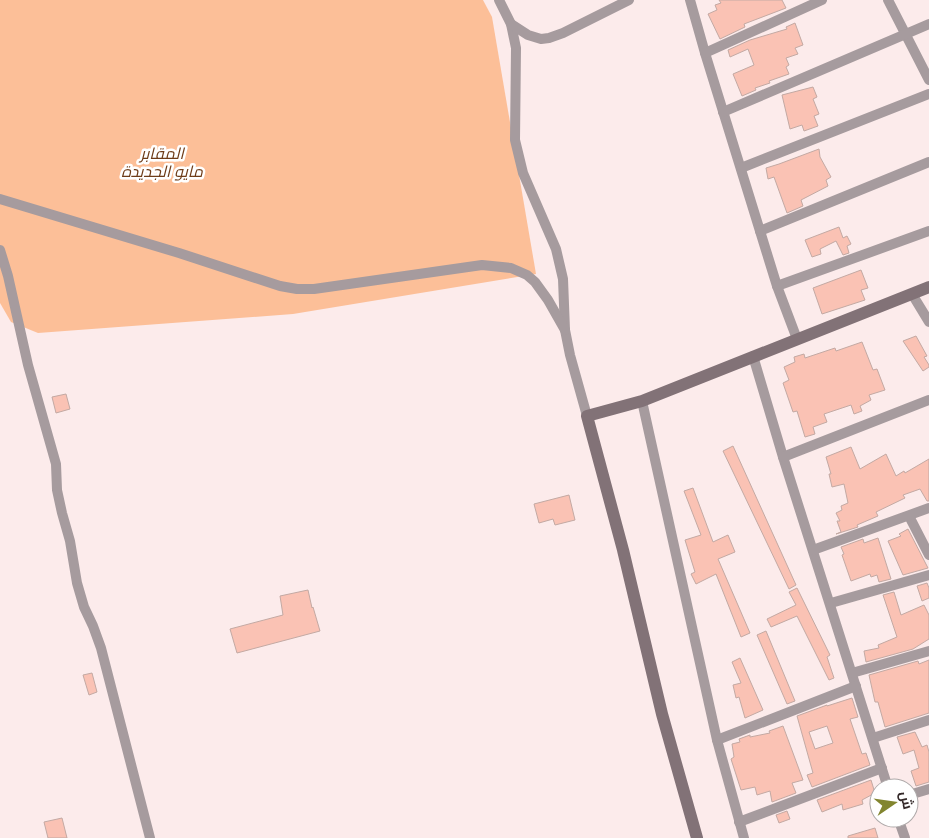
<svg xmlns="http://www.w3.org/2000/svg" width="929" height="838" viewBox="0 0 929 838" font-family="'Playfair Display',Cairo,serif">
	<style>
		.green { fill: #fcbf98 }
		.building { fill: #fac2b4; stroke: #c3a9a3; fill-rule: evenodd }
		.lines { fill: none; stroke-linecap: round; stroke-linejoin: round }
		.street { stroke: #a69b9e; stroke-width: 10 }
		.secondary { stroke: #827277; stroke-width: 12 }
		.labels { text-anchor: middle; stroke-width: 5; stroke-linejoin: round; paint-order: stroke }
		.park-label { font-size: 16px; font-style: italic; fill: #6e3c18; stroke: #fff }
	</style>
	<rect width="100%" height="100%" fill="#fcebeb"/>
	<path class="green" d="M0 0H483L492 17 536 274 293 314 38 333 11 322 0 303Z"/>
	<g class="building">
		<path d="M719 0H782L786 8 744 24 745 27 720 39 708 14 717 10 715 5 721 3Z"/>
		<path d="M795 23 803 45 795 48 798 54 786 58 789 65 786 67 789 74 769 81 770 83 755 88 756 90 742 96 733 74 754 65 748 49 730 57 728 50 750 40 787 29 786 27Z"/>
		<path d="M813 87 817 97 813 99 819 114 814 116 818 126 804 131 802 125 790 129 782 95Z"/>
		<path d="M819 149 820 157 831 177 826 180 828 186 801 200 803 206 787 213 774 177 768 179 766 168 779 164Z"/>
		<path d="M839 227 843 238 847 236 851 244 847 246 849 253 843 255 836 241 820 249 821 254 812 257 805 240Z"/>
		<path d="M861 270 868 288 861 290 865 300 822 314 813 288Z"/>
		<path d="M916 336 927 356 924 357 929 365V367L923 371 903 341Z"/>
		<path d="M862 342 873 370 877 369 885 390 869 395 871 400 860 406 862 411 854 414 851 405 824 414 827 422 813 427 815 434 805 437 797 411 793 412 783 383 789 380 784 367 795 362 794 357 804 354 805 358 835 348 836 351Z"/>
		<path d="M66 394 70 409 56 413 52 397Z"/>
		<path d="M733 446 796 585 789 589 723 451Z"/>
		<path d="M851 447 860 469 886 454 896 476 904 471 905 473 929 459V501H927L920 489 903 495 905 498 876 512 878 516 857 525 858 527 836 534 841 532 837 521H840L836 513 842 510 841 506 848 503 844 484 832 487 829 474H831L826 457Z"/>
		<path d="M693 488 713 542 728 535 735 552 718 559 750 633 741 637 716 574 696 584 691 574 695 572 685 540 701 535 684 491Z"/>
		<path d="M569 495 575 520 555 525 553 519 539 523 534 504Z"/>
		<path d="M908 529 928 568 903 575 888 541 901 536 899 534Z"/>
		<path d="M878 538 891 579 879 582 877 575 871 577 870 574 851 581 842 555 844 554 841 547 863 539 864 543Z"/>
		<path d="M927 583 929 588V598L922 601 917 586Z"/>
		<path d="M797 588 830 655 827 657 834 678 829 680 797 616 771 627 767 619 796 605 789 592Z"/>
		<path d="M308 590 312 608 313 607 320 631 237 653 230 629 283 615 280 596Z"/>
		<path d="M894 592 901 615 924 605 929 615V639L913 649 866 662 864 651 879 648 878 645 897 637 883 595Z"/>
		<path d="M766 631 795 701 787 704 757 635Z"/>
		<path d="M740 658 763 710 745 718 739 697 736 698 733 685 741 683 732 662Z"/>
		<path d="M929 660V713L885 727 878 702H875L869 675 918 661 919 664Z"/>
		<path d="M92 673 97 692 89 695 83 675Z"/>
		<path d="M852 698 858 717 850 719 862 754 866 753 870 765 812 787 807 775 813 773 797 716 827 705V706ZM827 726 833 743 815 749 809 732Z"/>
		<path d="M783 726 803 780 792 783 796 793 772 802 770 791 757 795 755 787 741 790 731 759 734 757 732 744 740 742 739 739 750 735V737L770 733 769 731Z"/>
		<path d="M915 732 922 747 927 745 929 752V782L916 786 911 771 919 768 914 750 903 754 897 737Z"/>
		<path d="M871 780 875 793 862 800 863 804 843 810 842 804 822 812 817 800Z"/>
		<path d="M787 811 790 819 779 823 776 815Z"/>
		<path d="M62 818 67 838H48L44 822Z"/>
		<path d="M875 828 878 838H848V836Z"/>
	</g>
	<g class="lines">
		<g class="street">
			<path d="M499 0 511 24 516 48 515 140 523 173 556 249 563 279 565 330 570 355 587 416"/>
			<path d="M690 0 705 53 777 286 797 339"/>
			<path d="M888 0 929 80"/>
			<path d="M511 24 528 35 541 39 549 38 563 33 629 0"/>
			<path d="M705 53 822 0"/>
			<path d="M723 112 929 24"/>
			<path d="M741 168 929 94"/>
			<path d="M0 199 179 253 280 286 297 289H314L482 265 511 268 527 275 535 282 548 300 565 330"/>
			<path d="M760 231 929 162"/>
			<path d="M0 250 8 276 28 365 56 464 57 490 62 513 70 541 77 583 84 607 93 626 101 648 150 838"/>
			<path d="M777 286 929 231"/>
			<path d="M912 294 929 322"/>
			<path d="M753 356 783 457 888 788"/>
			<path d="M642 401 717 740 744 838"/>
			<path d="M783 457 929 400"/>
			<path d="M909 516 929 555"/>
			<path d="M813 550 929 508"/>
			<path d="M831 603 929 575"/>
			<path d="M852 673 929 651"/>
			<path d="M873 738 929 720"/>
			<path d="M717 740 856 686"/>
			<path d="M909 795 929 789"/>
			<path d="M898 818 905 838"/>
			<path d="M739 822 882 768"/>
		</g>
		<path class="secondary" d="M697 838 662 714 623 550 587 416 642 401 929 287"/>
	</g>
	<g class="labels">
		<g class="park-label">
			<text x="162" y="159">المقابر<tspan x="162" dy="18">مايو الجديدة</tspan></text>
		</g>
	</g>
	<g transform="translate(894 803) rotate(77)"><circle r="24" fill="#ffffff" stroke="#aea9a9"/>
	<path d="M0-4L9 19L0 12L-9 19Z" fill="#82852f"/>
	<text y="-8" font-size="14" font-weight="bold" text-anchor="middle" fill="#342929">ش</text>
	</g>
</svg>
